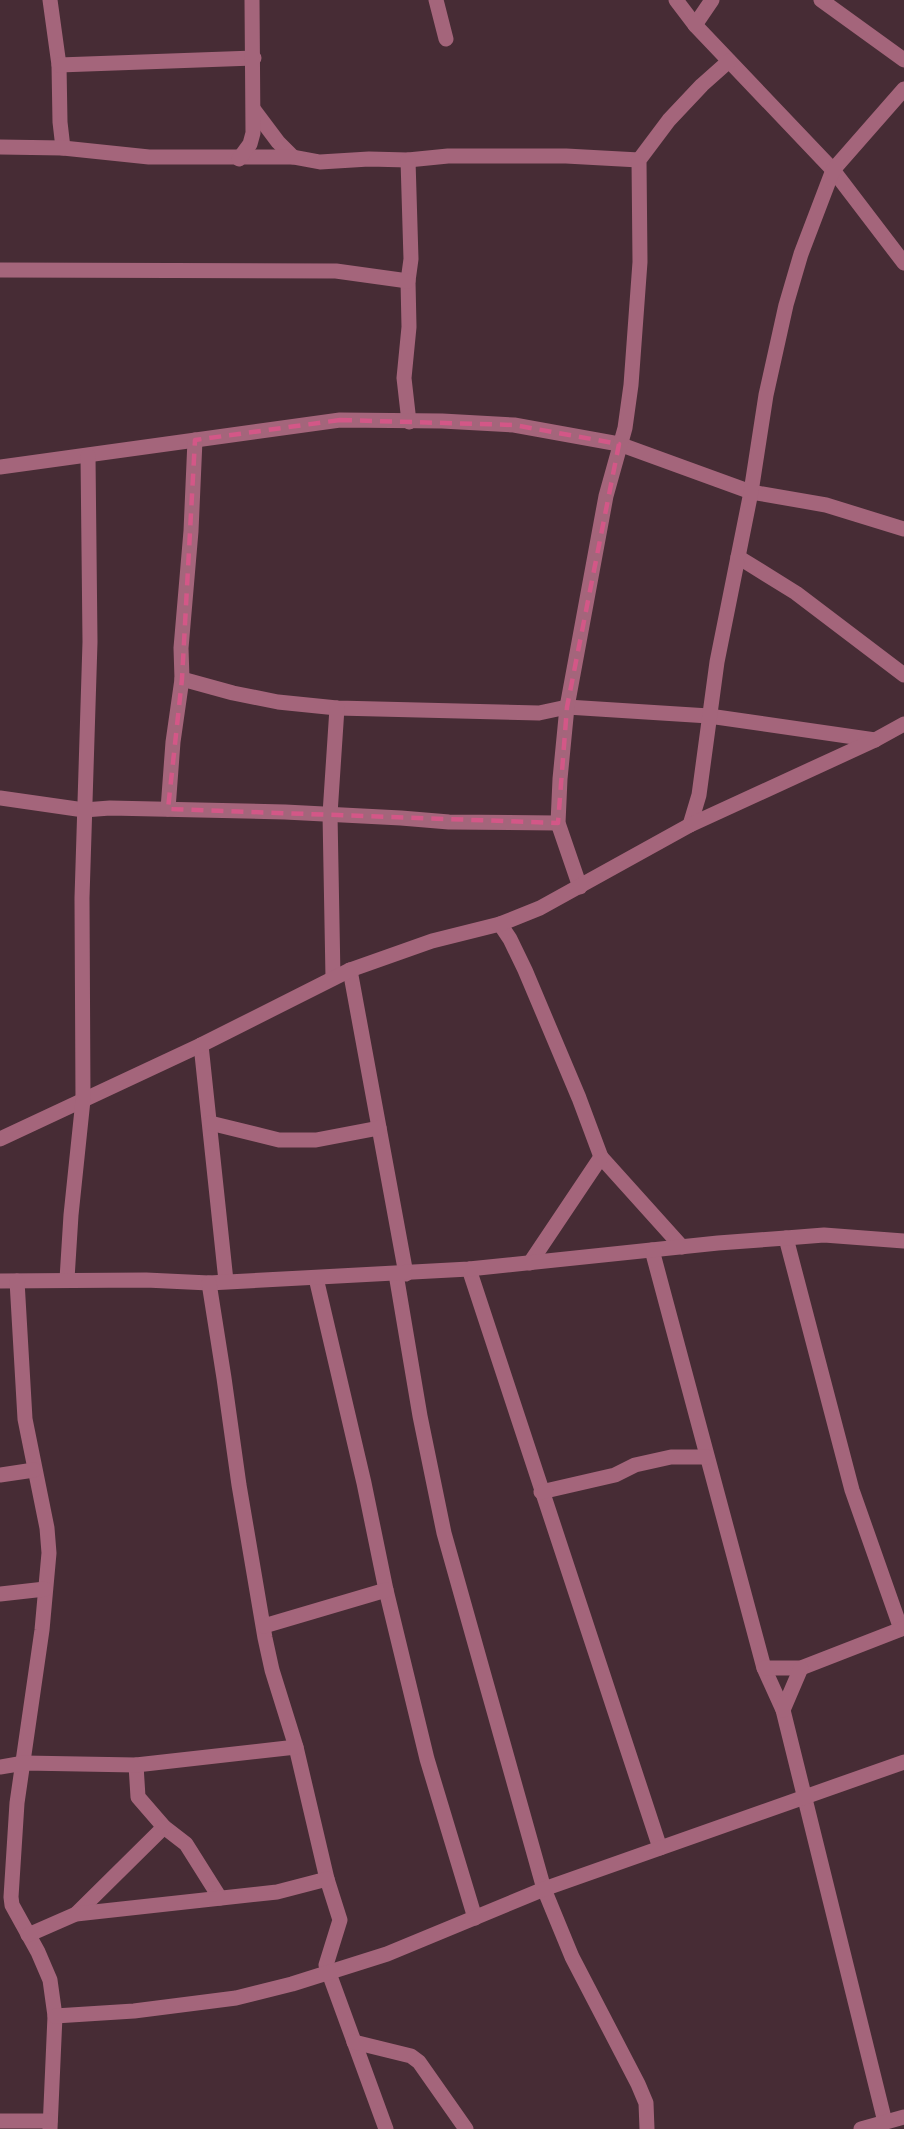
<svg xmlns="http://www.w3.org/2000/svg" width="904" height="2129" viewBox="0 0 904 2129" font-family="'DejaVu Sans',sans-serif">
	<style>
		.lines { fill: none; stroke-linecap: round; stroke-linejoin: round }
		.minor { stroke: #a4657b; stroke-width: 15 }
		.marked { fill: none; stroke: #d35787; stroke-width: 4.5; stroke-dasharray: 12 8; stroke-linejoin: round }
	</style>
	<rect width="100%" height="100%" fill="#472c35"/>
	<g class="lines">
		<g class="minor">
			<path d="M50 0 59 65 60 122 63 148"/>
			<path d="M436 0 446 39"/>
			<path d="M676 0 695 25 833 170 904 263"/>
			<path d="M821 0 904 60"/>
			<path d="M695 25 712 0"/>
			<path d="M59 65 254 58"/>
			<path d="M254 110 278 142 293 157"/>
			<path d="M0 147 63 148 149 157H293L320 162 369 159 408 160 448 156H566L639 160"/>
			<path d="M239 159 250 144 253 133 252 0"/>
			<path d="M408 160 411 259 408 281 409 327 404 378 409 422"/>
			<path d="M0 270 336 271 408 281"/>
			<path d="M0 467 340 420 442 421 514 425 619 444 751 492 826 505 904 529"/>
			<path d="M738 557 796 593 904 675"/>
			<path d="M182 679 233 693 278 702 337 708 539 713 567 707 709 716 875 740"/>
			<path d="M0 798 84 810 110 808 285 812 401 818 449 822 558 823"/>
			<path d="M168 809 173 742 182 679 181 648 191 531 195 440"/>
			<path d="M690 825 699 795 717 662 751 492 766 395 786 305 801 254 833 170 904 89"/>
			<path d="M580 887 558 823 560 779 567 707 606 496 625 428 631 385 640 262 639 160 669 120 702 85 729 61"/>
			<path d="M500 924 510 939 525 970 579 1098 601 1157 682 1247"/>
			<path d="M350 970 406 1274"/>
			<path d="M333 978 330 814 337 708"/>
			<path d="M201 1045 226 1281"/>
			<path d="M210 1123 279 1140H316L379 1128"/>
			<path d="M0 1139 201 1045 350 970 432 941 500 924 540 908 690 825 875 740 904 724"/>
			<path d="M786 1238 852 1490 901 1629"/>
			<path d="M652 1250 764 1668 783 1710 885 2122"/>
			<path d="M530 1263 601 1157"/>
			<path d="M469 1269 660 1848"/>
			<path d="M396 1274 420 1416 444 1533 544 1889 572 1957 638 2084 646 2103 647 2129"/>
			<path d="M316 1278 364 1483 386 1590 427 1759 475 1918"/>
			<path d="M67 1279 71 1215 83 1100 82 898 90 642 88 456"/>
			<path d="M0 1281 146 1280 209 1283 469 1269 718 1243 786 1238 824 1235 904 1241"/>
			<path d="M17 1281 25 1419 47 1528 49 1553 42 1630 17 1803 11 1897 12 1905 38 1952 50 1980 55 2016 50 2129"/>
			<path d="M209 1283 224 1378 239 1485 265 1638 272 1670 296 1747 327 1879 340 1920 326 1965 386 2129"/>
			<path d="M0 1475 34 1470"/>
			<path d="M541 1492 615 1475 635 1465 671 1457H707"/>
			<path d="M0 1594 45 1589"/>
			<path d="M264 1626 386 1590"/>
			<path d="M764 1668H801L904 1628"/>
			<path d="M783 1710 801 1668"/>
			<path d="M136 1765 138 1797 164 1827 186 1844 220 1898"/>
			<path d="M0 1767 24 1763 136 1765 296 1747"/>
			<path d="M76 1914 164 1827"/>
			<path d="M28 1935 76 1914 277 1892 327 1879"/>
			<path d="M55 2016 134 2011 236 1998 292 1984 387 1954 544 1889 904 1762"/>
			<path d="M354 2042 411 2056 419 2062 466 2129"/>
			<path d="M0 2121H50"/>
			<path d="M861 2129 904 2117"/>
		</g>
	</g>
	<path class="marked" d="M340 420 514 425 619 444 567 707 558 823 168 809 182 679 195 440Z"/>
</svg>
